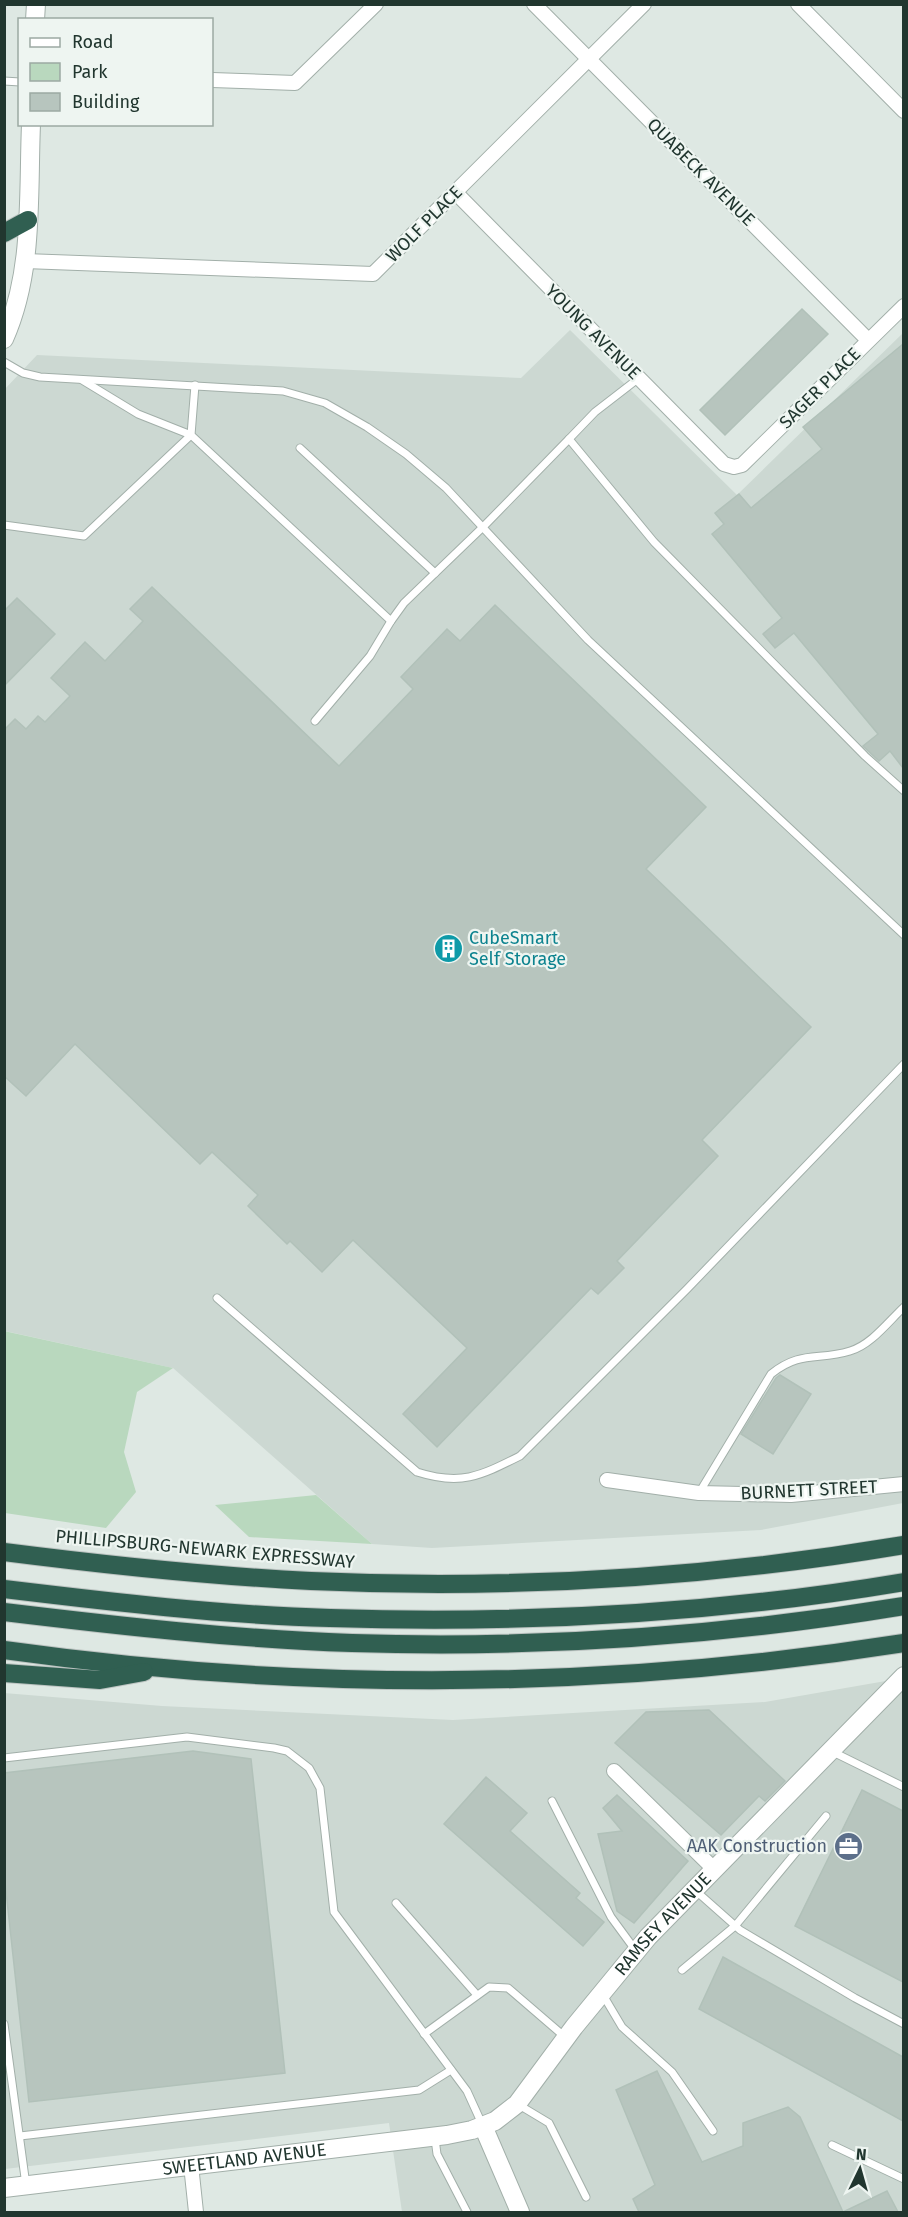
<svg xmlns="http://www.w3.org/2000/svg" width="908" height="2217" viewBox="0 0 908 2217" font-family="'Fira Sans',sans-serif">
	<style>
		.built { fill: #ccd8d2 }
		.green { fill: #b9d8be }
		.building { fill: #b7c5be; stroke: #b1c1b9; stroke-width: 1.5 }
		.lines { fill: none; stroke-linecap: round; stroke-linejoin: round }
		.service-casing { stroke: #a2afa9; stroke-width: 9 }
		.minor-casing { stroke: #a2afa9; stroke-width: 16 }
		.tertiary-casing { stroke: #a2afa9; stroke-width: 20 }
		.motorway-casing { stroke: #bcc3c1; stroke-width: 20 }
		.service { stroke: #fff; stroke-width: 7 }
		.minor { stroke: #fff; stroke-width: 14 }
		.tertiary { stroke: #fff; stroke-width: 18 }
		.motorway { stroke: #305f51; stroke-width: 18 }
		.labels { text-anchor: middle; stroke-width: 4.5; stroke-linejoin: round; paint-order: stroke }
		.street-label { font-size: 18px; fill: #21362f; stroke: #eef5f1 }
		.culture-label { font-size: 18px; fill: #0d838f; stroke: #eef5f1; text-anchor: start }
		.service-label { font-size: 18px; fill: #4e5e75; stroke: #eef5f1; text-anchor: end }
	</style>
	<rect width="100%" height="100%" fill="#dee8e3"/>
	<g class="built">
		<path d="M570 330 737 495 903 333V1503L761 1530 432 1548 372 1544 173 1368 5 1331 4 390 37 355 521 378Z"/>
		<path d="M903 1678V2212H402L389 2123 5 2169 4 1693 162 1706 453 1720 765 1702Z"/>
	</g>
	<g class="green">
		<path d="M4 1331 173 1368 137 1392 124 1452 136 1492 106 1528 5 1513Z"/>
		<path d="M316 1495 372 1544 249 1537 215 1505Z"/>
	</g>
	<g class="building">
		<path d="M802 309 828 334 725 435 700 410Z"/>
		<path d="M903 344V768L890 751 879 761 863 746 878 734 794 633 775 648 763 634 782 618 712 534 724 524 715 513 739 494 751 508 822 449 803 427Z"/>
		<path d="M152 587 339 766 413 689 401 677 447 629 460 641 495 605 706 807 646 869 811 1027 702 1140 718 1156 617 1261 624 1268 598 1294 591 1288 437 1447 403 1414 467 1348 353 1240 322 1272 290 1241 287 1244 248 1206 258 1195 212 1152 200 1164 75 1044 26 1096 4 1076V730L15 719 26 729 38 716 45 722 70 696 51 678 85 642 105 661 143 621 130 609Z"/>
		<path d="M17 598 55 634 4 686V611Z"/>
		<path d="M780 1375 811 1394 773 1454 741 1434 776 1378Z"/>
		<path d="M709 1710 785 1781 765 1801 759 1796 721 1835 615 1743 646 1712Z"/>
		<path d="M193 1751 251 1759 285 2073 29 2102 4 1873V1773Z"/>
		<path d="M486 1777 527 1813 510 1831 580 1893 576 1898 604 1922 583 1946 444 1824Z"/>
		<path d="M862 1790 903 1811V1982L795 1926Z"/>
		<path d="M617 1795 688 1861 634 1923 617 1911 598 1834 622 1831 603 1808Z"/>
		<path d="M723 1957 903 2057V2121L699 2009Z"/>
		<path d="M657 2071 702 2162 743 2146V2123L788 2107 800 2117 843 2212 887 2191 898 2212H639L633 2199 655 2185 616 2090Z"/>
	</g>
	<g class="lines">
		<defs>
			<g id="service">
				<path d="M4 81 20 82"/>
				<path d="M4 362 23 373 40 377 283 391 325 403 367 427 406 454 446 488 588 640 904 935"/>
				<path d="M639 378 595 412 569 439 654 542 865 756 904 791"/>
				<path d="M195 385 191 435 391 621 404 603 484 526 569 439"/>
				<path d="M300 448 435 573"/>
				<path d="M4 525 84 536 191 435 138 414 82 380"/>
				<path d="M315 721 370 656 391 621"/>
				<path d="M217 1298 417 1472C461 1486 480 1476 520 1456L687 1289 904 1064"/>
				<path d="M699 1493 771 1374C801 1350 818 1361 850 1351 871 1345 888 1322 904 1307"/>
				<path d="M833 1752 904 1787"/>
				<path d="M4 1758 187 1737 274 1748 287 1751 309 1768 320 1788 334 1912 467 2091 482 2124"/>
				<path d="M552 1801 611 1917 636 1951"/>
				<path d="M696 1891 740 1930 855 1998 904 2024"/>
				<path d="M396 1903 477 1995"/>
				<path d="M682 1970 735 1926 826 1816"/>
				<path d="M603 1995 622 2027 672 2072 713 2131"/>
				<path d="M4 2024 26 2185"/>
				<path d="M424 2034 489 1987 508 1988 565 2037"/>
				<path d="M519 2105 549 2123 586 2197"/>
				<path d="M20 2136 419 2090 451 2070"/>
				<path d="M435 2139 437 2154 467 2212"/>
				<path d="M832 2145 904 2179"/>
			</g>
			<g id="minor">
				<path d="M534 4 868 340"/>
				<path d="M798 4 904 111"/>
				<path d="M212 80 295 83 376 4"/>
				<path d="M456 193 724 464 734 467 742 465 904 306"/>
				<path d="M25 261 373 274 644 4"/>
				<path d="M607 1480 699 1493 791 1495 904 1484"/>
				<path d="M614 1771 714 1869"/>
				<path d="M191 2165 196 2212"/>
			</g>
			<g id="tertiary">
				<path d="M35 20 36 4"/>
				<path d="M4 339C34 272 28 196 31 124"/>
				<path d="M483 2126 520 2212"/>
				<path id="s1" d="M4 2188 447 2135 472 2130 495 2121 517 2104 574 2027 648 1937 904 1676"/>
			</g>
			<g id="motorway">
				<path d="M4 233 28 220"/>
				<path d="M4 1552C106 1565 209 1576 311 1581 509 1590 708 1578 904 1545"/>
				<path d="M4 1589C112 1602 221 1615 330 1618 522 1624 714 1614 904 1582"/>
				<path d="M4 1612C120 1626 236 1639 352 1643 537 1649 722 1636 904 1606"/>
				<path d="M4 1650C303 1692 606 1690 904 1643"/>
				<path d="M4 1673 100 1680 144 1672"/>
			</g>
		</defs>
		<use href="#service" class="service-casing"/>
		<use href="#minor" class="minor-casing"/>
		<use href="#tertiary" class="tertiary-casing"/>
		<use href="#motorway" class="motorway-casing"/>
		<use href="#service" class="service"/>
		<use href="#minor" class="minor"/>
		<use href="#tertiary" class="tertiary"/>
		<use href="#motorway" class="motorway"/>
	</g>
	<defs>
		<symbol id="building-disc" viewBox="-11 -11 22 22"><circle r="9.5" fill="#0f9aa8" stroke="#eef5f1"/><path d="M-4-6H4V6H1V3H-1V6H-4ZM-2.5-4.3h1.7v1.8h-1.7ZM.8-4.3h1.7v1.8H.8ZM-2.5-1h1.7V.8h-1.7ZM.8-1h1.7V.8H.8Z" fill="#fff"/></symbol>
		<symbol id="office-disc" viewBox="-11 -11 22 22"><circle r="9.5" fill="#5c6f8a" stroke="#eef5f1"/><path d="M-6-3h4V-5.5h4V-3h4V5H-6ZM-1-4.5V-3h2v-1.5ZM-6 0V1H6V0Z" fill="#fff"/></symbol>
	</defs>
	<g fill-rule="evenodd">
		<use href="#building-disc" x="432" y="932" width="33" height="33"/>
		<use href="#office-disc" x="832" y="1830" width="33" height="33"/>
	</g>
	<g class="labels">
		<g class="street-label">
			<text transform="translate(701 172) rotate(45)" y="6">QUABECK AVENUE</text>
			<text transform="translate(424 224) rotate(-45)" y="6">WOLF PLACE</text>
			<text transform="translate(593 332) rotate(45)" y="6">YOUNG AVENUE</text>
			<text transform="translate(820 388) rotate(-45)" y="6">SAGER PLACE</text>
			<text transform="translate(809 1490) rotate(-3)" y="6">BURNETT STREET</text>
			<text transform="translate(205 1549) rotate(5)" y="6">PHILLIPSBURG-NEWARK EXPRESSWAY</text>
			<text dy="6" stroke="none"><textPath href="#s1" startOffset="756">RAMSEY AVENUE</textPath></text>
			<text dy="6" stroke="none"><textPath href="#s1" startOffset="242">SWEETLAND AVENUE</textPath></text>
		</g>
		<g class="culture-label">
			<text x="469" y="944">CubeSmart<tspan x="469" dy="21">Self Storage</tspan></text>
		</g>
		<g class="service-label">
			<text x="827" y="1852">AAK Construction</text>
		</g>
	</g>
	<rect width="908" height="2217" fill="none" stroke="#21362f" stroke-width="12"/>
	<rect x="18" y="18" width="195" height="108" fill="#eef5f1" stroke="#9ca9a3" stroke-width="1.5"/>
	<rect x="30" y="38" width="30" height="9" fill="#ffffff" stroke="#9ca9a3" stroke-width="1.5"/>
	<text x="72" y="48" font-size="18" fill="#21362f">Road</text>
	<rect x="30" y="63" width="30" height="18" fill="#b9d8be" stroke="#9ca9a3" stroke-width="1.5"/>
	<text x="72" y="78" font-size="18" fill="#21362f">Park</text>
	<rect x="30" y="93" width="30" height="18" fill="#b7c5be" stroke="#9ca9a3" stroke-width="1.5"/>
	<text x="72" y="108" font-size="18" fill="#21362f">Building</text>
	<g transform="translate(860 2169) rotate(5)" stroke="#eef5f1" stroke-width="4.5" paint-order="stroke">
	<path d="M0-4.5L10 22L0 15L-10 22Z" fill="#21362f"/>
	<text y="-9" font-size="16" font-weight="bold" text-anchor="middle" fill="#21362f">N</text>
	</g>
</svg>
